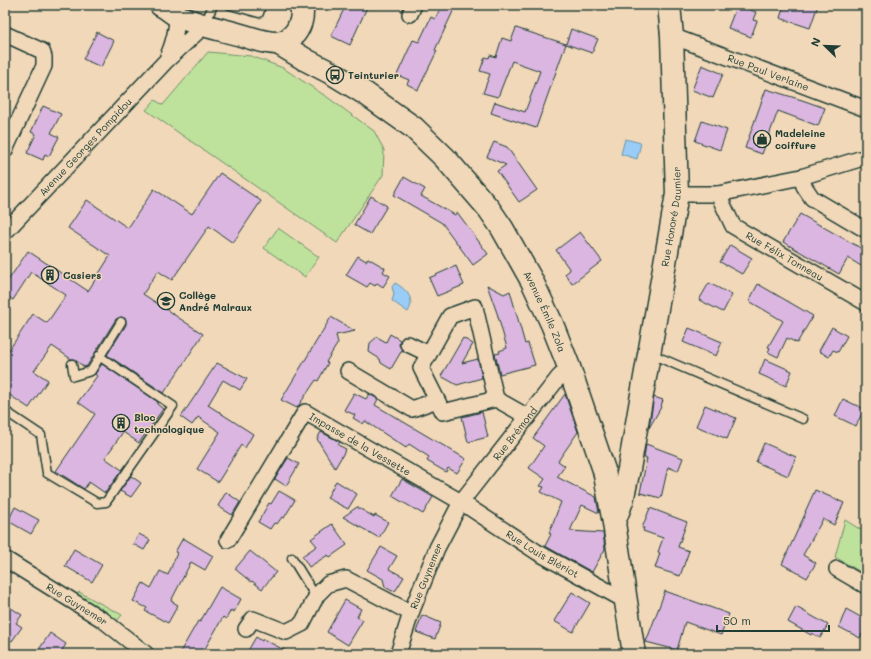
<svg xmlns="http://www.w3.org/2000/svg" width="871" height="659" viewBox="0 0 871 659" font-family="Mali,sans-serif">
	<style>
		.green { fill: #bee29c; stroke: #6e9068 }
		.water { fill: #99ccf6; stroke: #6893a8 }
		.building { fill: #dab6e1; stroke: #1f3d34 }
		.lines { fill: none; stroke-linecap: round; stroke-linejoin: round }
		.lane-casing { stroke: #1f3d34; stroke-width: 11 }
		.street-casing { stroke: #1f3d34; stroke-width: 18 }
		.secondary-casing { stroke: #1f3d34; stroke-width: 25 }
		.lane { stroke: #f1d8b9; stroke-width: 8 }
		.street { stroke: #f1d8b9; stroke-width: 15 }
		.secondary { stroke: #f1d8b9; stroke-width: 22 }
		.labels { text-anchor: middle; stroke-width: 3; stroke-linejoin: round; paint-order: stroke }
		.street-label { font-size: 10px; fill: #1f3d34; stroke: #f1d8b9 }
		.poi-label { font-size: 10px; font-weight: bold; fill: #1f3d34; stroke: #f1d8b9; text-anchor: start }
	</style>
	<rect width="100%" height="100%" fill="#f1d8b9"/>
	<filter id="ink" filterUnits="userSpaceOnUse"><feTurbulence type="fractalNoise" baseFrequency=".025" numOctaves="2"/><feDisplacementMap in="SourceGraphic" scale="8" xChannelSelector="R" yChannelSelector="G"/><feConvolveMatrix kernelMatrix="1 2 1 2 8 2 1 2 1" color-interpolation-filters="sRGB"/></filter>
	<g filter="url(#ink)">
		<g class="green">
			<path d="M208 52 251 56 283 68 327 97 374 131 384 150 383 175 337 243 146 110 155 100 163 105Z"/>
			<path d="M278 228 319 257 305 277 264 248Z"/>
			<path d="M845 520 866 533V575L835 557Z"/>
			<path d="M79 592 122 615 116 622 76 596Z"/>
		</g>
		<g class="water">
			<path d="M625 139 641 143 637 159 621 154Z"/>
			<path d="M395 283C406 289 416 299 408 312L392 301 394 294 392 287Z"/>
		</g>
		<g class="building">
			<path d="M346 5H368L350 45 331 36Z"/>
			<path d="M442 5H456L435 50 437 51 418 90 407 84 409 80 397 75 413 40 419 42 431 17 435 19Z"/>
			<path d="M737 5 756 12 753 20 757 21 751 37 728 28Z"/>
			<path d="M784 5H818L810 28 780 18Z"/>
			<path d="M516 28 566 44 536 128 491 113 495 102 525 112 540 71 512 61 498 97 483 93 490 74 480 71 485 57 489 58 490 55 496 57 502 38 511 41Z"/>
			<path d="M571 29 598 39 592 53 566 44Z"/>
			<path d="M97 32 114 41 101 67 83 59Z"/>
			<path d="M702 65 723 74 713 98 692 90Z"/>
			<path d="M766 89 802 100 825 108 818 126 778 111 762 154 745 148Z"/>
			<path d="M43 106 61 114 51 133 59 137 49 156 45 154 43 160 27 153 36 134 31 132Z"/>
			<path d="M702 121 727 130 720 150 695 141Z"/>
			<path d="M494 142 507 147 537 190 519 202 497 171 506 165 487 157Z"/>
			<path d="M220 173 261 201 233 243 209 226 172 280 158 271 143 294 203 334 164 393 107 355 126 325V319L121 317 116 319 87 366 84 367 74 359H71L52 346 34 371 48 380 29 408 5 392V356L33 314 47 323 66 295 31 272 13 300 5 294V285L28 251 88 291 110 256 68 228 87 200 128 228 154 189 192 214Z"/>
			<path d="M404 177 425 189 421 196 455 215 457 212 488 254 473 265 442 223 394 195Z"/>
			<path d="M371 196 387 206 370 234 354 225Z"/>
			<path d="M800 214 866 251V269L848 258 839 274 783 242Z"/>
			<path d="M580 232 602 261 572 284 565 274 570 270 556 250Z"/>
			<path d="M730 245 752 258 742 274 720 262Z"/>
			<path d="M358 256 366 261 368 258 385 268 383 272 390 276 383 287 377 283 375 286 370 283 367 287 346 275Z"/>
			<path d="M456 266 464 285 437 296 429 278Z"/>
			<path d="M709 283 732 295 723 312 699 300Z"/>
			<path d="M758 284 813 316 797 343 787 338 778 357 768 352 770 348 768 347 783 321 749 301Z"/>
			<path d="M487 285 504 294 510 291 525 344 528 343 535 365 500 374 495 354 500 353 499 351 507 348 497 313Z"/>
			<path d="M331 317 355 331 336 335 338 343 326 362 328 363 318 381 316 380 297 408 281 400Z"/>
			<path d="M832 327 847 336 838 352 833 350 829 357 819 351Z"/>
			<path d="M689 328 722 342 716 356 683 342Z"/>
			<path d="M390 334 400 340 399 345 402 350 391 369 381 363 380 359 369 352 370 343 377 337 386 342Z"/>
			<path d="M463 338 473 344 462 363 478 359 482 378 457 385 441 376Z"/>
			<path d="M765 359 792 371 786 386 759 374Z"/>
			<path d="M217 363 247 379 240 390 223 380 208 405 253 434 245 448 241 445 218 482 197 469 220 432 198 417 192 425 181 417Z"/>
			<path d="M102 364 158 402 157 404 163 409 139 443 123 432 105 458 122 470 105 493 89 482 84 489 56 471 95 414 78 402 97 376 95 374Z"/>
			<path d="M354 393 366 399 369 394 378 399 375 405 466 459 457 473 448 468 446 472 427 461 429 457 409 444 406 448 365 421 363 424 353 418 355 415 344 410Z"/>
			<path d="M565 394 578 432 558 461 565 466 557 477 596 497 599 513 582 505 570 531 603 533 605 549 592 572 545 546 551 534 549 533 561 502 541 492 544 487 540 486 545 479 529 468 544 446 533 438Z"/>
			<path d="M654 397 663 400 660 409 649 428Z"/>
			<path d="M843 399 864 409 856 426 835 416Z"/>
			<path d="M705 405 736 418 727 439 696 426Z"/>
			<path d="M482 412 488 437 468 442 462 417Z"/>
			<path d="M321 432 340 442 338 445 346 449 335 468 317 439Z"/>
			<path d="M764 443 796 457 788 476 756 462Z"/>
			<path d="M646 444 683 458 678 471 668 467 661 498 640 493 647 458H644Z"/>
			<path d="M288 458 299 464 286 486 275 479Z"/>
			<path d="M131 476 141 483 131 497 120 491Z"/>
			<path d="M402 479 433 497 423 514 392 496Z"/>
			<path d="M336 481 357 494 348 509 327 498Z"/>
			<path d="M815 490 844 503 834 525 823 519 803 555 816 563 807 578 782 564 806 512H805Z"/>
			<path d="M279 491 295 500 284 518 282 517 277 524 274 523 270 529 258 522 269 503 271 504Z"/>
			<path d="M226 492 240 502 232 515 218 506Z"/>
			<path d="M15 507 39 520 31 534 8 521Z"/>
			<path d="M357 507 374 517 375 515 388 522 379 538 343 517Z"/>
			<path d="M650 508 687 522 678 547 689 551 680 576 655 568 660 553 658 552 663 538 643 531 644 528H642Z"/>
			<path d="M332 524 347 545 330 557 328 555 309 567 302 556 317 546 311 539Z"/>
			<path d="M139 534 150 540 144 550 133 544Z"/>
			<path d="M183 538 213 556 205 570 191 562 171 601 178 605 168 623 145 611 147 608 133 601 143 583 151 588 160 571 168 575 177 553 175 552Z"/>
			<path d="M381 547 397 556 389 569 404 577 396 590 392 591 385 587 383 579 367 570Z"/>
			<path d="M74 549 102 565 92 582 65 566Z"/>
			<path d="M250 551 276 572 262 589 252 581 251 582 235 569Z"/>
			<path d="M220 587 241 599 234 612 231 610 226 619 223 617 202 654H179L198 621 200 622Z"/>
			<path d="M665 591 729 614 721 635 685 622 677 650 646 642Z"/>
			<path d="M572 592 590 603 573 632 554 621Z"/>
			<path d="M345 600 361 609 357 617 363 620 348 645 327 632Z"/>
			<path d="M5 604 22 615 16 623 22 627 12 641 7 638 5 640Z"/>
			<path d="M796 607 828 625 820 638 812 633 811 635 788 622Z"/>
			<path d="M846 609 866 620V627L860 638 839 627Z"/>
			<path d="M422 615 441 623 435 639 416 632Z"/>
			<path d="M50 633 66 644 60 654H36Z"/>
			<path d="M256 637 262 641 263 639 292 654H246Z"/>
		</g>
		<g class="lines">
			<defs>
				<g id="lane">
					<path d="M230 5 259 13 261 5"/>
					<path d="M205 24 213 5"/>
					<path d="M651 354 803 419"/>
					<path d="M72 364 74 376 91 371 121 322"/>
					<path d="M5 411 41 435 47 473 97 503 106 502 173 406 99 356"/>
					<path d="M292 558 316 597"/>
				</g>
				<g id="street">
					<path d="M410 14 414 5"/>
					<path d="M5 34 42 51 44 57V66L5 150"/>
					<path id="s1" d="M672 36 866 109"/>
					<path d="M168 56C174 42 177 30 177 16"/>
					<path d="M801 177 804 186 812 198 866 230"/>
					<path d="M677 194H718L801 177 866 157"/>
					<path id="s2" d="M718 194 733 226 866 303"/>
					<path id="s3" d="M5 232 165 62 205 25"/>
					<path d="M408 344 429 354"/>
					<path d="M348 371 412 409 437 400"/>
					<path d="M496 399 443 412 421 368 450 316 475 307 496 399 528 417"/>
					<path id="s4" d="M228 540 305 412 461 502 537 552 626 601"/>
					<path id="s5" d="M5 559 103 620 146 654"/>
					<path d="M837 569 866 586"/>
					<path d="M246 629 253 619 286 632 302 624 317 595 328 584 346 579 411 613"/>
					<path id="s6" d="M398 654 411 613 437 548 461 502 559 377 569 367"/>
				</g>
				<g id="secondary">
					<path d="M161 5C167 8 171 12 176 15 196 25 220 29 241 35 252 38 265 43 276 43 295 42 305 22 301 5"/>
					<path id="s7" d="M278 43 306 60 335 75 366 94 414 128 445 158 489 209 502 228 532 281 552 324 569 367 604 470 614 523 634 654"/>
					<path id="s8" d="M615 520 622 501 629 469 677 194 672 36 669 5"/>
				</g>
			</defs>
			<use href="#lane" class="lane-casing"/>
			<use href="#street" class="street-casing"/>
			<use href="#secondary" class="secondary-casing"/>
			<use href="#lane" class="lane"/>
			<use href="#street" class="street"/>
			<use href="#secondary" class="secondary"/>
		</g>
	</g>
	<defs>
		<symbol id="bus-ring" viewBox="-11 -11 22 22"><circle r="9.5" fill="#f1d8b9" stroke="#1f3d34" stroke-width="1.5"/><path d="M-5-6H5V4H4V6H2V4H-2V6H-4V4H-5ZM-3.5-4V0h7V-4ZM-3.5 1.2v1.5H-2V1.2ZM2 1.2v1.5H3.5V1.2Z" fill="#1f3d34"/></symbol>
		<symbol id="shop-ring" viewBox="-11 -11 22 22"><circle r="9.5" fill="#f1d8b9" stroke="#1f3d34" stroke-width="1.5"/><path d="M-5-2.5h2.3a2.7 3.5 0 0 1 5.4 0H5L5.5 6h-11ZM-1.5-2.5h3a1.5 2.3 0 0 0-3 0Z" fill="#1f3d34"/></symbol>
		<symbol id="building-ring" viewBox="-11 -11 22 22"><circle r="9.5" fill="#f1d8b9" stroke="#1f3d34" stroke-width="1.5"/><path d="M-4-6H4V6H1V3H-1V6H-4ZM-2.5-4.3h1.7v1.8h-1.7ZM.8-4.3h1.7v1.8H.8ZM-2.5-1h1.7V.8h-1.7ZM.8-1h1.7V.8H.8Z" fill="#1f3d34"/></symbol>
		<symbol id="school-ring" viewBox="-11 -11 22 22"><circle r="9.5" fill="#f1d8b9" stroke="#1f3d34" stroke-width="1.5"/><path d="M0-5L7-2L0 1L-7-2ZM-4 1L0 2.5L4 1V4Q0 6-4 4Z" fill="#1f3d34"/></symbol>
	</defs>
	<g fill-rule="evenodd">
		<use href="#bus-ring" x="325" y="65" width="20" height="20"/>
		<use href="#shop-ring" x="752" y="129" width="20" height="20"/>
		<use href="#building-ring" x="40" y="265" width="20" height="20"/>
		<use href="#school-ring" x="156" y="291" width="20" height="20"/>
		<use href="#building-ring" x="111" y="413" width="20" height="20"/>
	</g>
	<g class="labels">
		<g class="street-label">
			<text dy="4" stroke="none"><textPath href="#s1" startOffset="103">Rue Paul Verlaine</textPath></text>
			<text dy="4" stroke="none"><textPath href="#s3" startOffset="117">Avenue Georges Pompidou</textPath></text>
			<text dy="4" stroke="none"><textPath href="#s8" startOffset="309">Rue Honoré Daumier</textPath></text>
			<text dy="4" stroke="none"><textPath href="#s2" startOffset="95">Rue Félix Tonneau</textPath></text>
			<text dy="4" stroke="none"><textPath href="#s7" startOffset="388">Avenue Émile Zola</textPath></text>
			<text dy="4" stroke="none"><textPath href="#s6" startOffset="252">Rue Brémond</textPath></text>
			<text dy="4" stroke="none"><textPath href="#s4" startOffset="213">Impasse de la Vessette</textPath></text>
			<text dy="4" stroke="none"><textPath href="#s4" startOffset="426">Rue Louis Blériot</textPath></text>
			<text dy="4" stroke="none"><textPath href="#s6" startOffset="83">Rue Guynemer</textPath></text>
			<text dy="4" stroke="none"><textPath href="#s5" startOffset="85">Rue Guynemer</textPath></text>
		</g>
		<g class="poi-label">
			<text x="348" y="79">Teinturier</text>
			<text x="775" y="137">Madeleine<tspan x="775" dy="12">coiffure</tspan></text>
			<text x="63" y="279">Casiers</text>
			<text x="179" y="299">Collège<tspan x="179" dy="12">André Malraux</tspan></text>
			<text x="134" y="421">Bloc<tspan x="134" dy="12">technologique</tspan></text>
		</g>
	</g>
	<rect width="871" height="659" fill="none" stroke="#f1d8b9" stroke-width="20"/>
	<rect x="10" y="10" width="851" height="639" fill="none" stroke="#1f3d34" stroke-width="1.5" filter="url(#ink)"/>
	<g transform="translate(825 46) rotate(293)" stroke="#f1d8b9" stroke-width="3" paint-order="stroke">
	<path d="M0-3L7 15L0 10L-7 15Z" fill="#1f3d34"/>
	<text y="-6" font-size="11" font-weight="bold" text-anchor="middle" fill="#1f3d34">N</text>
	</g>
	<path d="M717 625v6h112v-6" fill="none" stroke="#1f3d34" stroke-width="2"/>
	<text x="723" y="625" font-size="12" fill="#1f3d34" stroke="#f1d8b9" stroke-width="3" paint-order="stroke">50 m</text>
</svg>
